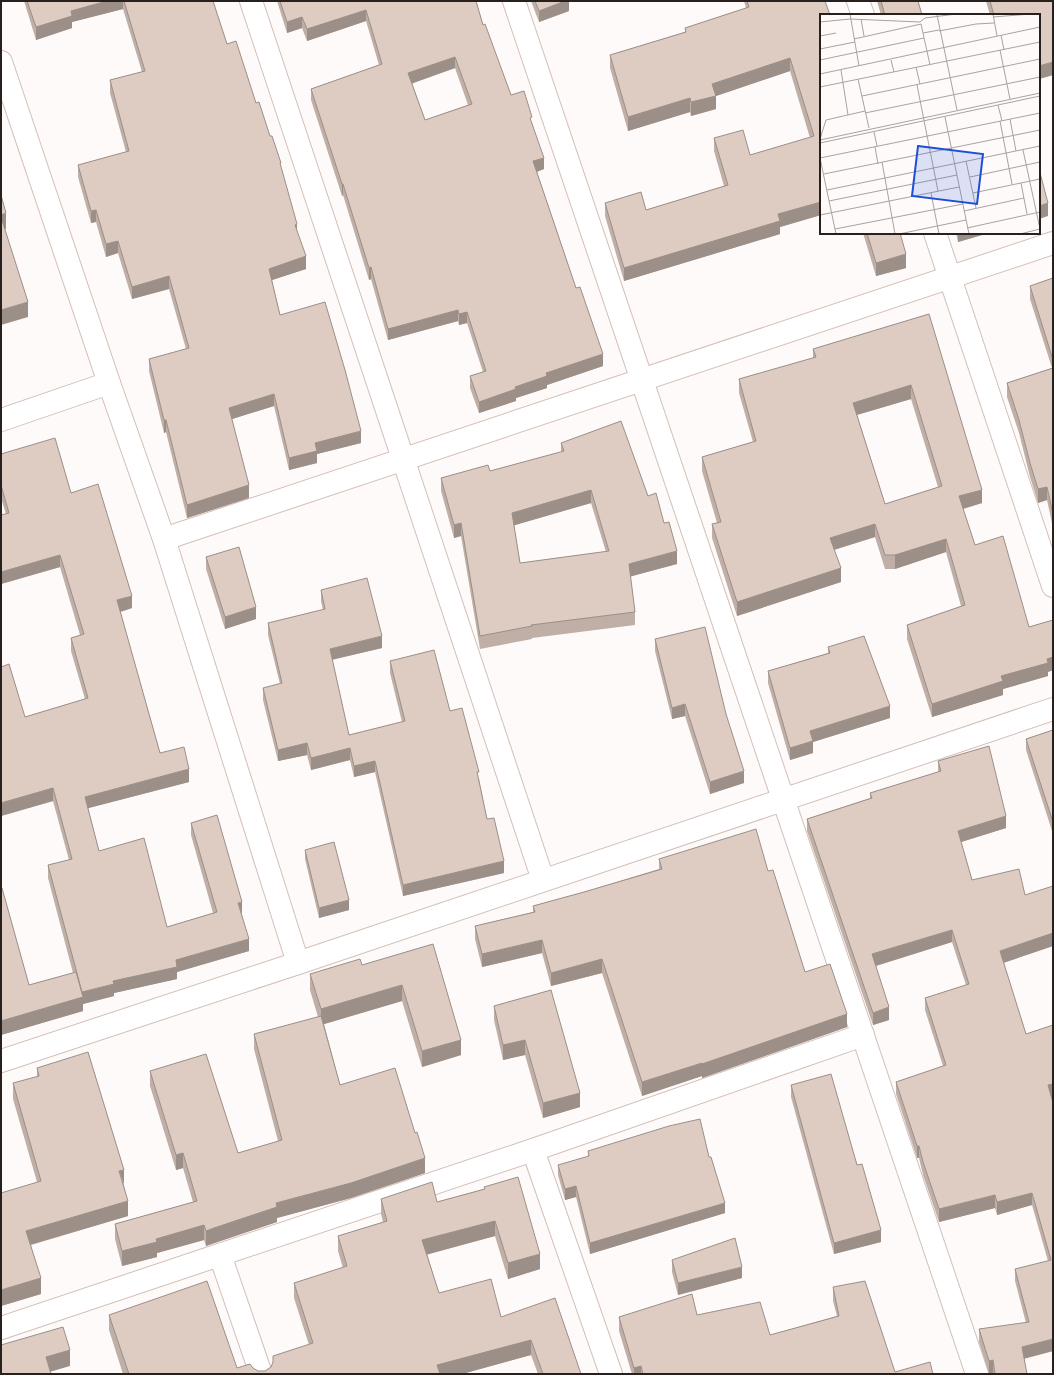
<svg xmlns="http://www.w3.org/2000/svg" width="1054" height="1375" viewBox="0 0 1054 1375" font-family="'Work Sans',sans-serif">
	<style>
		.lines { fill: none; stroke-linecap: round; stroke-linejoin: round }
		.minor-casing { stroke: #d3bfb8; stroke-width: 24 }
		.minor { stroke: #fff; stroke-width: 22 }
		.wall { fill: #bfafa7; fill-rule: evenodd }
		.shaded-wall { fill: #9b8f88 }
		.building { fill: #deccc2; stroke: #9b8f88; fill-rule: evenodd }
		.inset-road { fill: none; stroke: #a8a3a1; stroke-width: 1 }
		.view { fill: #1d4ed8; fill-opacity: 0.15; stroke: #1d4ed8; stroke-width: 2 }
		.inset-edge { fill: none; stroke: #27201d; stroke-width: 2 }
	</style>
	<rect width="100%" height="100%" fill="#fefaf9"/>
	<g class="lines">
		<defs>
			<g id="minor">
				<path d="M251 1 543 880"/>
				<path d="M514 1 977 1374"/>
				<path d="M858 1 863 15"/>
				<path d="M1 62 109 383 164 539 298 963"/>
				<path d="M935 233 1053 586"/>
				<path d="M1 420 109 383"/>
				<path d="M164 539 1053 243"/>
				<path d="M1 1061 298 963 1053 709"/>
				<path d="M533 1150 611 1374"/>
				<path d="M220 1255 261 1374"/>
				<path d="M1 1328 533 1150 863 1035"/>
			</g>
		</defs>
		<use href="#minor" class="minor-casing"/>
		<use href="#minor" class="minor"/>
	</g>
	<g class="wall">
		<path d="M24 1H213L227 44 256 103 281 168 297 231 306 269 272 280 280 315 361 443 317 454V463L289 470 274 406 232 419 249 498 187 518 166 432 164 433 149 371V359L186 349 169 289 132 299 118 253 106 257 96 222 91 223 78 177V165L126 152 110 93V80L142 72 123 9 72 22V28L36 40Z"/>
		<path d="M277 1H476L483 25 511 95 532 123 544 169 537 172 576 288 603 366 547 385V388L516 398V401L479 413 470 388V376L483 372 467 323 459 325 458 321 388 340 371 279 369 280 343 195 342 196 311 100V89L379 65 366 21 307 41 302 28 287 33ZM455 68 468 105 425 120 412 83Z"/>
		<path d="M531 1H569V11L539 22Z"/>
		<path d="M744 1H825L821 15V215L780 227V234L624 281 605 216V203L646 210 724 186 714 151V138L750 155 810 138 790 71 716 96V109L691 116 690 112 628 131 610 68V55L685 32V28L746 8Z"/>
		<path d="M877 1H918L922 15H881Z"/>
		<path d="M986 1H1053V75L1039 79V15H990Z"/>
		<path d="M863 233H900L906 268 876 276Z"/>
		<path d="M956 233H989L958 242Z"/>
		<path d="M1053 278V528L1047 500 1038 503 1030 477 1019 433 1007 397V383L1052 368 1030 299V286Z"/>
		<path d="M929 314 982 503 963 509 975 545 1029 627 1053 620V670L1048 672V676L1003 689V695L932 717 907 639V625L961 606 946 552 895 569H885L875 537 834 550 841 582 737 616 712 538V524L717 523 702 471V457L753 442 739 393V379L813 358V349ZM911 399 938 487 885 504 857 415Z"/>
		<path d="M561 443 648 496 677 564 630 576 635 612V625L532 638V639L480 649 461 536 454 538 441 491V478L490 471 561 452ZM591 503 606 552 520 563 514 525Z"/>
		<path d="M1 454 71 493 132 608 120 612 160 753 189 782 88 808 99 851 167 927 213 913 191 835V823L242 915 249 951 177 972V979L114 993V996L83 1004V1011L1 1035V889L29 985 73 973 48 878V865L69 860 53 801 1 816V667L25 717 85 699 71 651V638L80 635 60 567 1 584V515L6 514 1 498Z"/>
		<path d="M206 557 256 619 225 629 206 569Z"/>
		<path d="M321 590 382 648 332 660 349 735 402 722 390 673V661L450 711 479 779 487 819 504 873 403 896 375 772 354 777 350 760 311 770 307 755 278 761 263 700V688L280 684 268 635V623L323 610 321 601Z"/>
		<path d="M655 639 744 783 710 794 685 716 672 719 655 651Z"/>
		<path d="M828 647 890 718 813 742V753L790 760 768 683V671L828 653Z"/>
		<path d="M1053 730V834L1026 750V739Z"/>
		<path d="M938 761 1006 828 961 842 972 880 1025 895 1053 946 1003 963 1026 1034 1053 1025V1096L1051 1097 1053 1103V1351L1024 1359 1027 1374H993V1373L989 1374 979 1342V1329L1026 1323 1015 1281V1269L1048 1261 1032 1205 997 1215 995 1208 939 1222 923 1175 919 1158H917L896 1094V1082L943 1066 925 1010V998L966 985 952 942 876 966 889 1020 873 1025 807 831V819L870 798V793L938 772Z"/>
		<path d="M305 850 349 910 319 918 305 859Z"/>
		<path d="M659 859 768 871 805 972 847 1027 702 1078V1076L642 1096 602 973 551 986 542 953 482 967 475 939V926L533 912V906L584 892 659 869Z"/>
		<path d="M433 944 461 1055 422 1067 402 1001 324 1024 340 1085 425 1173 351 1198 277 1218V1222L214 1243 206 1246 204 1240 157 1253V1257L122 1266 115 1239V1224L193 1202 183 1168 176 1170 150 1086V1071L238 1153 278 1141 254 1049V1034L318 1017 310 990V974L362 965Z"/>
		<path d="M551 990 580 1107 543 1118 525 1055 503 1060 494 1020V1006Z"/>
		<path d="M37 1068 124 1185 128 1216 31 1245 41 1294 1 1306 37 1182 13 1099V1083L37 1077Z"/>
		<path d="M791 1085 857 1165 881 1242 834 1254 791 1097Z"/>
		<path d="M588 1151 709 1157 725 1213 590 1254 576 1197 565 1200 558 1175V1165L588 1157Z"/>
		<path d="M484 1187 540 1269 508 1279 495 1236 427 1254 439 1293 501 1317 581 1374H538L531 1355 462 1374H123L109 1330V1315L237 1368H253L258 1371H265L309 1345 294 1298V1283L343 1268 338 1251V1236L383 1222 381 1214V1199L437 1202 484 1189Z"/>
		<path d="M672 1260 742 1278 678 1295 672 1272Z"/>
		<path d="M833 1287 895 1372 933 1374H632L619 1331V1317L697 1315 770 1335 837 1316 833 1301Z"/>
	</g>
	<g class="shaded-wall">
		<path d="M107 1H123V9L72 22V28L36 40V27L71 11Z"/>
		<path d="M565 1H569V11L539 22V11Z"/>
		<path d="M366 10V21L307 41V29Z"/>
		<path d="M302 17V28L287 33V22Z"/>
		<path d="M455 57V68L408 85V73Z"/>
		<path d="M790 58V71L716 96V109L691 116V102L712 84Z"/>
		<path d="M1053 62V75L1039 79V66Z"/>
		<path d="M690 98V112L628 131V117Z"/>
		<path d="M544 158V169L533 173V161Z"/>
		<path d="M342 184H343V195L342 196Z"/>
		<path d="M821 202V215L780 227V234L624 281V268L778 214Z"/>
		<path d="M1048 203V216L1039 219V206Z"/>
		<path d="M96 210V222L91 223V211Z"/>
		<path d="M6 213V229L1 230V215Z"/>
		<path d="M297 224V236L295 225Z"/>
		<path d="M958 233H989L958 242Z"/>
		<path d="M118 241V253L106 257V244Z"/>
		<path d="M906 254V268L876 276V263Z"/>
		<path d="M306 256V269L269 281V269Z"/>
		<path d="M371 267V279L369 280V268Z"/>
		<path d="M169 276V289L132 299V287Z"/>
		<path d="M28 302V317L1 325V310Z"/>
		<path d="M458 310V321L388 340V329Z"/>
		<path d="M467 312V323L459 325V314Z"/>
		<path d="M603 354V366L547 385V388L516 398V401L479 413V402L546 373Z"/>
		<path d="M911 385V399L853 416V403Z"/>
		<path d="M274 394V406L229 420V408Z"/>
		<path d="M164 420H166V432L164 433Z"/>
		<path d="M361 431V443L317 454V463L289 470V458L315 443Z"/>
		<path d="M249 485V498L187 518V505Z"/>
		<path d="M1047 487V500L1038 503V489Z"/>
		<path d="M591 490V503L512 526V513Z"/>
		<path d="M982 490V503L959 510V496Z"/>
		<path d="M461 523V536L454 538V525Z"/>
		<path d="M875 524V537L830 551V538Z"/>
		<path d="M946 539V552L895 569V555Z"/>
		<path d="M677 551V564L629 577V564Z"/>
		<path d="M60 555V567L1 584V572Z"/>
		<path d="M841 568V582L737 616V602Z"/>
		<path d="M132 596V608L117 613V600Z"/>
		<path d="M256 607V619L225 629V617Z"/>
		<path d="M382 636V648L330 660V649Z"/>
		<path d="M1053 657V670L1048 672V676L1003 689V695L932 717V704L1001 676 1047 659Z"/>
		<path d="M685 704V716L672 719V708Z"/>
		<path d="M890 706V718L813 742V753L790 760V748L810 731Z"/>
		<path d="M307 743V755L278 761V750Z"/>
		<path d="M350 748V760L311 770V758Z"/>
		<path d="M375 761V772L354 777V766Z"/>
		<path d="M189 769V782L85 809V797Z"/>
		<path d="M744 771V783L710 794V782Z"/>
		<path d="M53 788V801L1 816V803Z"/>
		<path d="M1006 816V828L958 843V831Z"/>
		<path d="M504 861V873L403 896V885Z"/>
		<path d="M349 900V910L319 918V908Z"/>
		<path d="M242 902V915L238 903Z"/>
		<path d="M952 930V942L872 967V954Z"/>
		<path d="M1053 933V946L1000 964V951Z"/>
		<path d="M249 939V951L177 972V979L114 993V996L83 1004V1011L1 1035V1021L113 981 176 960Z"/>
		<path d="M542 940V953L482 967V954Z"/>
		<path d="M602 959V973L551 986V973Z"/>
		<path d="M402 985V1001L321 1025V1009Z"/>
		<path d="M889 1007V1020L873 1025V1013Z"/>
		<path d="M847 1014V1027L702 1078V1064Z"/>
		<path d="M461 1040V1055L422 1067V1051Z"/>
		<path d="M525 1040V1055L503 1060V1045Z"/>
		<path d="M702 1063V1076L642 1096V1082Z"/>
		<path d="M1053 1084V1096L1048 1098V1085Z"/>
		<path d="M580 1093V1107L543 1118V1103Z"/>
		<rect x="917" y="1146" width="2" height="12"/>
		<path d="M183 1153V1168L176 1170V1155Z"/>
		<path d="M425 1158V1173L351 1198 277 1218V1222L206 1246V1231L276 1203Z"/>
		<path d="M124 1170V1185L119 1171Z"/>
		<path d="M576 1186V1197L565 1200V1189Z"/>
		<path d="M1032 1193V1205L997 1215V1202Z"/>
		<path d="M995 1195V1208L939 1222V1209Z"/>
		<path d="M128 1201V1216L26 1246V1231Z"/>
		<path d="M725 1203V1213L590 1254V1243Z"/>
		<path d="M495 1221V1236L422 1256V1240Z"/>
		<path d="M204 1225V1240L157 1253V1257L122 1266V1251L156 1239Z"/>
		<path d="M881 1230V1242L834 1254V1243Z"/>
		<path d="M540 1254V1269L508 1279V1263Z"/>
		<path d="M742 1267V1278L678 1295V1283Z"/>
		<path d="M41 1278V1294L1 1306V1290Z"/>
		<path d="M1053 1339V1351L1022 1359V1347Z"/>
		<path d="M531 1340V1355L462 1374H437V1365Z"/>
		<path d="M70 1350V1366L46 1373V1357Z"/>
		<path d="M993 1360V1373L989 1374V1361Z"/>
		<path d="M641 1366V1374H634V1368Z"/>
	</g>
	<g class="building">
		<path d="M27 1H107L71 11 72 16 36 27Z"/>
		<path d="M124 1H213L227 44 236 41 256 103 259 102 270 136H272L281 163H280L297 224 295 225 306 256 269 269 280 315 325 302 345 370 361 431 315 443 317 451 289 458 274 394 229 408 249 485 187 505 166 420H164L149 359 189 348 169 276 132 287 118 241 106 244 96 210 91 211 78 165 129 151 110 80 145 71Z"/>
		<path d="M280 1H476L483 25 485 24 511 95 524 91 532 117 530 118 544 158 533 161 576 288 580 287 603 354 546 373 547 376 515 387 516 389 479 402 470 376 486 371 467 312 459 314 458 310 388 329 371 267 369 268 343 184H342L311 89 382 64 366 10 307 29 302 17 287 22ZM455 57 472 104 425 120 408 73Z"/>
		<path d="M535 1H565L539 11Z"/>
		<path d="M747 1H825L830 15H821V202L778 214 780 221 624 268 605 203 641 192 646 210 728 185 714 138 743 130 750 155 814 136 790 58 712 84 716 96 691 102 690 98 628 117 610 55 686 32 685 28 749 7Z"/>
		<path d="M881 1H918L922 15H885Z"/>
		<path d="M990 1H1053V62L1039 66V15H994Z"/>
		<path d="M1039 169 1048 203 1039 206Z"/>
		<path d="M1 195 6 213 1 215Z"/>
		<path d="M1 217 28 302 1 310Z"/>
		<path d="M867 233H900L906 254 876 263Z"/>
		<path d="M1053 278V360L1030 286Z"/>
		<path d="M929 314 982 490 959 496 975 545 1003 536 1029 627 1053 620V657L1047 659 1048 663 1001 676 1003 681 932 704 907 625 965 605 946 539 895 555H885L875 524 830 538 841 568 737 602 712 524 721 522 702 457 756 441 739 379 816 357 813 349ZM911 385 942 486 885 504 853 403Z"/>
		<path d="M1053 368V514L1047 487 1038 489 1030 463 1019 420 1007 383Z"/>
		<path d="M621 421 648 496 656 493 664 523 669 522 677 551 629 564 635 612 531 625 532 626 480 636 461 523 454 525 441 478 488 465 490 471 564 451 561 443ZM591 490 609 551 520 563 512 513Z"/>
		<path d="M55 438 71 493 98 484 132 596 117 600 160 753 184 747 189 769 85 797 99 851 144 838 167 927 217 912 191 823 217 815 242 902 238 903 249 939 176 960 177 967 113 981 114 984 82 992 48 865 72 859 53 788 1 803V667L9 664 25 717 88 698 71 638 84 634 60 555 1 572V515L9 513 1 485V454Z"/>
		<path d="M239 547 256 607 225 617 206 557Z"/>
		<path d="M367 578 382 636 330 649 349 735 405 721 390 661 434 650 450 711 462 708 479 772H477L487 819 494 818 504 861 403 885 375 761 354 766 350 748 311 758 307 743 278 750 263 688 282 683 268 623 325 609 321 590Z"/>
		<path d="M705 627 726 714 744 771 710 782 685 704 672 708 655 639Z"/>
		<path d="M864 636 890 706 810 731 813 741 790 748 768 671 830 653 828 647Z"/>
		<path d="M1053 730V822L1026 739Z"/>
		<path d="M989 746 1006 816 958 831 972 880 1019 869 1025 895 1053 886V933L1000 951 1026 1034 1053 1025V1084L1048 1085 1053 1103V1339L1022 1347 1027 1374H995L993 1360 989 1361 979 1329 1029 1322 1015 1269 1051 1260 1032 1193 997 1202 995 1195 939 1209 923 1162 919 1146H917L896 1082 946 1065 925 998 969 984 952 930 872 954 889 1007 873 1013 807 819 872 798 870 793 941 771 938 761Z"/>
		<path d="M756 829 768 871 773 870 805 972 830 964 847 1014 702 1064V1063L642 1082 602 959 551 973 542 940 482 954 475 926 535 912 533 906 584 892 662 869 659 859Z"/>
		<path d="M334 842 349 900 319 908 305 850Z"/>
		<path d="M2 888 29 985 76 972 83 997 1 1021V889Z"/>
		<path d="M433 944 461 1040 422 1051 402 985 321 1009 310 974 360 959 362 965Z"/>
		<path d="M551 990 580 1093 543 1103 525 1040 503 1045 494 1006Z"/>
		<path d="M321 1016 340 1085 395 1068 415 1133 417 1132 425 1158 351 1183 276 1203 277 1207 214 1228 206 1231 204 1225 156 1239 157 1242 122 1251 115 1224 197 1201 183 1153 176 1155 150 1071 206 1054 238 1153 282 1140 254 1034Z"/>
		<path d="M88 1052 124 1170 119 1171 128 1201 26 1231 41 1278 1 1290V1193L41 1181 13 1083 39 1076 37 1068Z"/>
		<path d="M831 1074 857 1165 862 1164 881 1230 834 1243 791 1085Z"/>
		<path d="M700 1119 709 1157H711L725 1203 590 1243 576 1186 565 1189 558 1165 589 1156 588 1151 669 1126Z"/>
		<path d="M518 1177 540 1254 508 1263 495 1221 422 1240 439 1293 491 1279 501 1317 555 1298 581 1374H543L531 1340 437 1365 440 1374H129L109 1315 207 1281 237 1368 250 1364 253 1368 258 1371H265L271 1367 273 1362V1356L313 1343 294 1283 347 1266 338 1236 387 1221 381 1199 432 1182 437 1202 485 1189 484 1187Z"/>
		<path d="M735 1238 742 1267 678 1283 672 1260Z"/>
		<path d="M865 1281 895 1372 930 1362 933 1374H643L641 1366 634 1368 619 1317 692 1294 697 1315 760 1302 770 1335 839 1316 833 1287Z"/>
		<path d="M63 1327 70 1350 46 1357 51 1374H1V1345Z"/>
	</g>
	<g transform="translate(820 14)">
		<rect width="220" height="220" fill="#fefaf9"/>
		<path class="inset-road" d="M30 0 39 52M173 0 177 22M117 1 137 96M173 3 211 0M41 5 44 22M0 8 30 5 100 8 105 4 136 0M101 10 110 51M119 17 156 10 174 9M103 19 119 16M181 21 184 36M0 22 16 19M34 25 101 10M0 35 35 28M180 36 190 85M0 46 104 24M71 46 74 58M96 53 100 70M21 56 28 101M0 60 220 13M38 65 49 114M97 71 118 177M0 73 220 28M42 82 220 45M178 91 182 107M45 99 220 63M125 103 149 220M190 105 196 137M180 107 192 170M54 118 57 132M0 125 6 106 45 97M0 126 220 79M0 129 220 82M55 133 58 150M203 136 220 215M0 144 220 99M0 144 16 220M146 147 156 194M62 148 75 220M4 160 220 116M150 163 220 148M201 169 207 200M7 176 220 132M111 179 119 220M153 179 220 165M9 187 137 161M144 197 204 184M0 201 139 173M147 214 220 198M15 215 143 190M79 220 146 206M200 220 220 215"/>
		<path class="view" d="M98 132 163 140 157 190 92 182Z"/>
		<rect width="220" height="220" class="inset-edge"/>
	</g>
	<rect width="1054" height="1375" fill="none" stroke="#27201d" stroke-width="4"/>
</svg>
